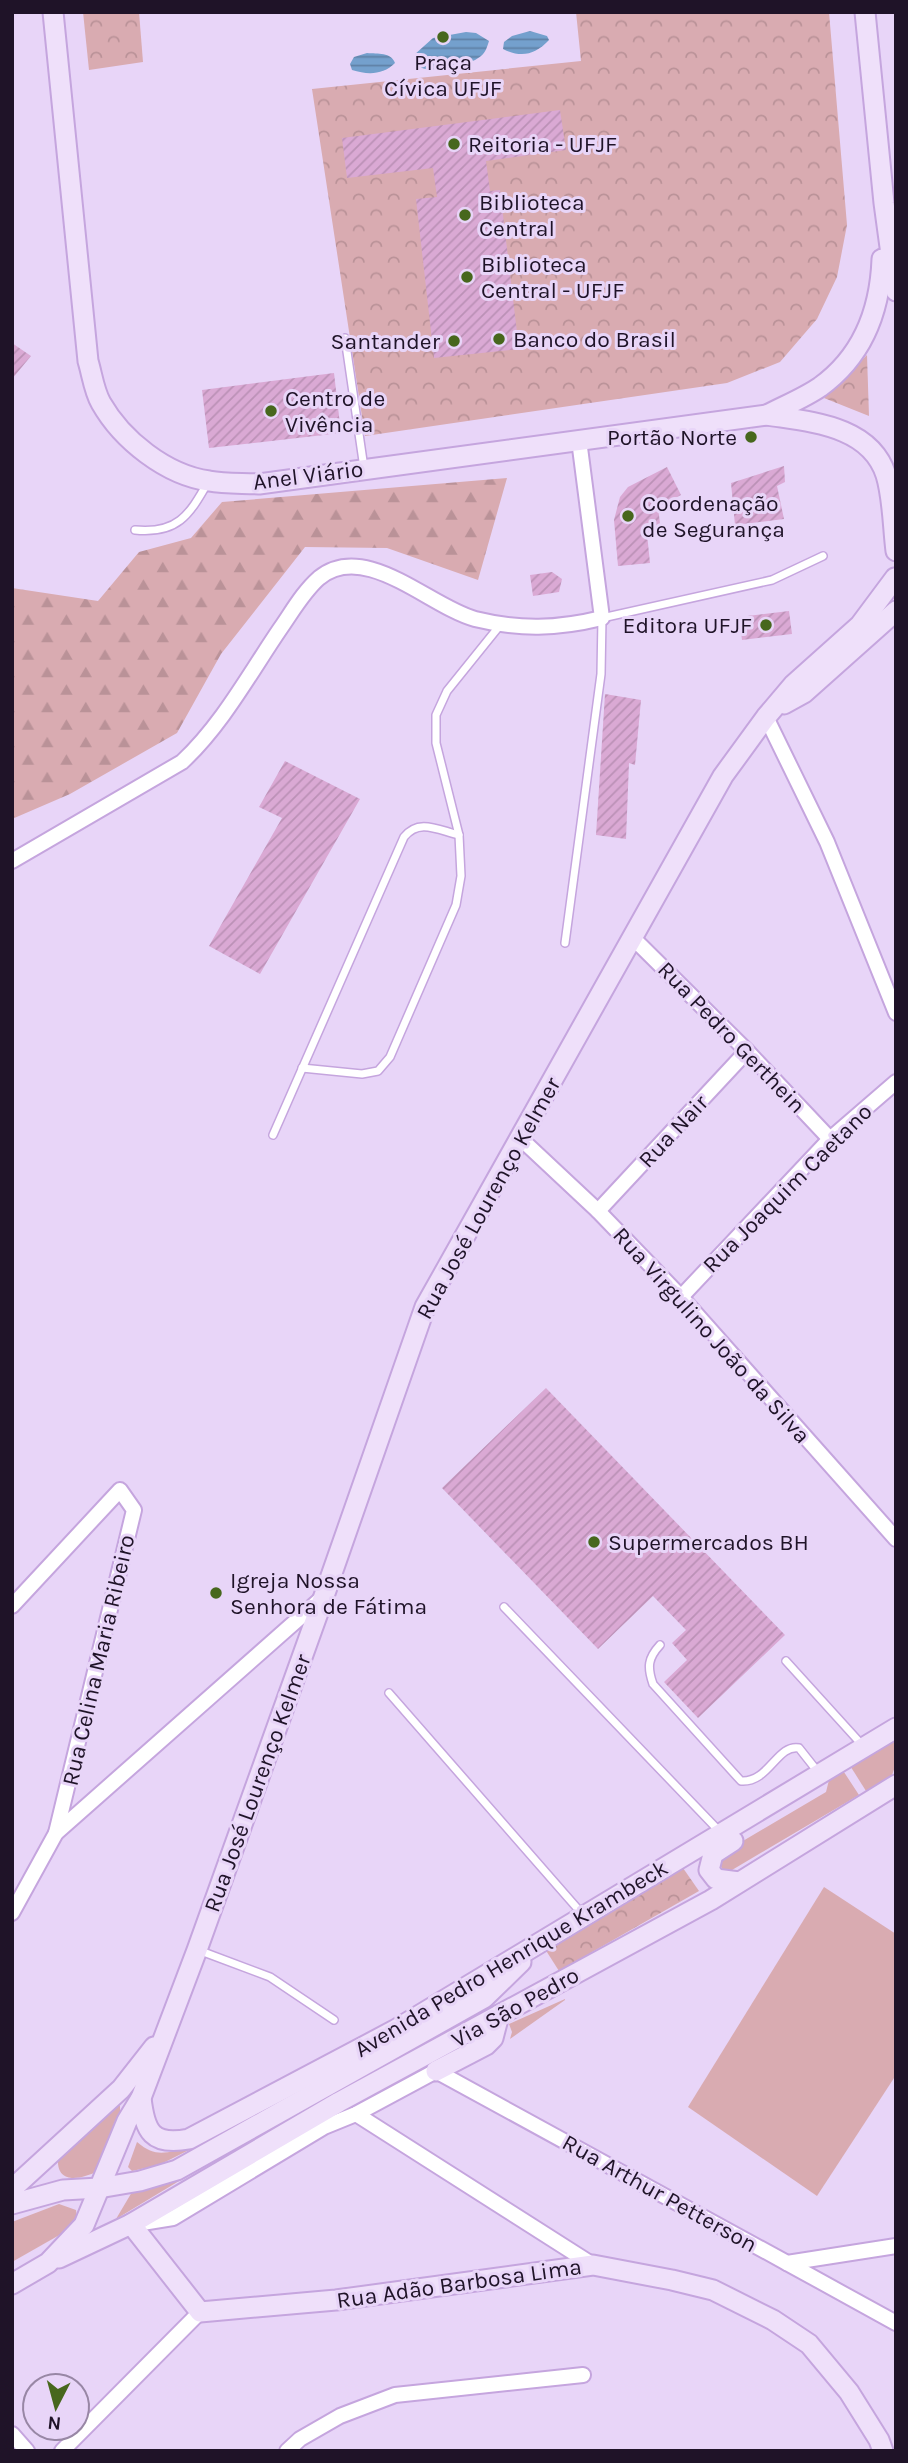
<svg xmlns="http://www.w3.org/2000/svg" width="908" height="2463" viewBox="0 0 908 2463" font-family="Karla,sans-serif">
	<style>
		.grass { fill: #d9abb1 }
		.forest { fill: url(#forest-firs) }
		.park { fill: url(#park-crowns) }
		.water { fill: url(#water-rules) }
		.building { fill: url(#building-hatch) }
		.lines { fill: none; stroke-linecap: round; stroke-linejoin: round }
		.lane-casing { stroke: #c5a5de; stroke-width: 10 }
		.street-casing { stroke: #c5a5de; stroke-width: 18 }
		.secondary-casing { stroke: #c5a5de; stroke-width: 23 }
		.lane { stroke: #fff; stroke-width: 7 }
		.street { stroke: #fff; stroke-width: 14 }
		.secondary { stroke: #efe0fa; stroke-width: 19 }
		.poi-dot { fill: #47671d; stroke: #e8d5f8; stroke-width: 2.5 }
		.labels { text-anchor: middle; stroke-width: 6; stroke-linejoin: round; paint-order: stroke }
		.poi-label { font-size: 23px; fill: #1f1328; stroke: #e8d5f8; text-anchor: start }
		.street-label { font-size: 23px; fill: #1f1328; stroke: #e8d5f8 }
	</style>
	<defs>
		<pattern id="forest-firs" width="22" height="20" patternUnits="userSpaceOnUse" patternTransform="scale(1.75)"><rect width="22" height="20" fill="#d9abb1"/><path d="M5 1l3.5 6h-7zM16 11l3.5 6h-7z" fill="#ba9298"/></pattern>
		<pattern id="park-crowns" width="20" height="18" patternUnits="userSpaceOnUse" patternTransform="scale(1.75)"><rect width="20" height="18" fill="#d9abb1"/><path d="M2 6a3 3 0 1 1 6 0M12 15a3 3 0 1 1 6 0" fill="none" stroke="#ba9298"/></pattern>
		<pattern id="water-rules" width="6" height="5" patternUnits="userSpaceOnUse" patternTransform="scale(1.75)"><rect width="6" height="5" fill="#74a0cd"/><path d="M0 2.5h6" fill="none" stroke="#5f81a6"/></pattern>
		<pattern id="building-hatch" width="6" height="6" patternUnits="userSpaceOnUse" patternTransform="scale(1.75)"><rect width="6" height="6" fill="#daa9d4"/><path d="M-1 1l2-2M0 6l6-6M5 7l2-2" fill="none" stroke="#bb91b6"/></pattern>
	</defs>
	<rect width="100%" height="100%" fill="#e8d5f8"/>
	<g class="grass">
		<path d="M896 1738V1764L892 1775 866 1791 849 1764Z"/>
		<path d="M842 1769 859 1795 732 1870H723L717 1860 721 1854 826 1792 830 1776Z"/>
		<path d="M824 1887 896 1934V2075L817 2196 688 2107Z"/>
		<path d="M565 1999V2000L510 2039 512 2032 509 2024Z"/>
		<path d="M117 2105 120 2106V2115L98 2171C82 2179 57 2185 58 2160Z"/>
		<path d="M137 2142C159 2161 169 2149 191 2149L159 2165 132 2171 128 2167Z"/>
		<path d="M182 2176 184 2178 116 2219 132 2192 154 2188Z"/>
		<path d="M59 2204 76 2210 77 2218 70 2229 12 2262V2222Z"/>
	</g>
	<path class="forest" d="M507 478 478 580 387 548 305 547 221 654 177 733 70 794 12 819V588L98 601 139 552 191 538 222 502Z"/>
	<g class="park">
		<path d="M83 12H139L143 62 89 70Z"/>
		<path d="M576 12H829L847 225 837 277 817 319 780 362 727 383 365 436 312 89 581 61Z"/>
		<path d="M867 355 869 416 824 398Z"/>
		<path d="M683 1868 699 1891 559 1971 545 1949Z"/>
	</g>
	<g class="water">
		<path d="M530 31 547 36 549 40C535 55 521 58 503 49L504 42 512 36Z"/>
		<path d="M466 32 476 33 489 41C487 47 486 52 481 56 471 65 436 73 422 68 417 66 415 60 414 55L433 38Z"/>
		<path d="M367 53C378 54 391 52 395 63 383 75 368 75 352 70L350 64 354 57Z"/>
	</g>
	<g class="building">
		<path d="M560 110 566 150 486 161 490 191 500 190 519 349 434 358 416 199 437 197 433 168 347 178 342 138Z"/>
		<path d="M12 343 31 356 12 379Z"/>
		<path d="M334 373 341 433 209 448 202 390Z"/>
		<path d="M784 466 785 482 777 486 784 519 735 525 731 483Z"/>
		<path d="M667 467 681 495 658 507 661 532 647 534 650 563 618 566 614 520 620 497 628 487Z"/>
		<path d="M552 572 562 579 559 592 533 596 530 575Z"/>
		<path d="M789 611 792 634 742 640 739 617Z"/>
		<path d="M605 694 641 700 635 765 629 763 626 839 596 835Z"/>
		<path d="M285 761 360 799 260 974 209 946 282 818 259 807Z"/>
		<path d="M546 1388 785 1635 698 1718 664 1682 687 1660 672 1643 686 1630 653 1596 598 1649 442 1488Z"/>
	</g>
	<g class="lines">
		<defs>
			<g id="lane">
				<path d="M345 338 364 468"/>
				<path d="M135 530C177 534 189 516 208 482"/>
				<path d="M565 943 601 674 602 618 772 580 823 556"/>
				<path d="M302 1068 362 1074 378 1071 390 1057 456 905 461 876 459 835 436 743V715L447 691 501 624"/>
				<path d="M273 1135 404 837C419 818 438 830 459 835"/>
				<path d="M504 1607 721 1833"/>
				<path d="M660 1645C648 1658 647 1667 653 1684L741 1781C769 1783 777 1744 799 1748L818 1772"/>
				<path d="M786 1661 864 1747"/>
				<path d="M389 1693 584 1916"/>
				<path d="M198 1950 270 1977 334 2020"/>
			</g>
			<g id="street">
				<path d="M766 717 827 842 896 1013"/>
				<path d="M12 861 182 762C222 725 250 673 280 629 292 612 303 592 319 578 365 540 430 607 475 619 520 630 557 629 602 618L579 440"/>
				<path d="M632 937 747 1051 830 1139"/>
				<path d="M520 1138 598 1211 681 1297 896 1539"/>
				<path d="M598 1211 747 1051"/>
				<path d="M681 1297 830 1139 896 1082"/>
				<path d="M12 1606 120 1490 134 1510 56 1833"/>
				<path d="M12 1913 56 1833 322 1598"/>
				<path d="M356 2114 593 2265"/>
				<path d="M136 2224 173 2218 324 2127 356 2114 436 2071 787 2263 896 2246"/>
				<path d="M787 2263 896 2323"/>
				<path d="M12 2434 27 2451"/>
				<path d="M62 2451 200 2312"/>
				<path d="M287 2451 300 2439 340 2416 395 2395 583 2375"/>
			</g>
			<g id="secondary">
				<path d="M53 12 88 361C92 374 94 391 101 403 122 440 166 475 209 481 225 484 242 483 259 484L767 415C810 422 870 425 886 475 893 497 893 528 896 551"/>
				<path d="M865 12 884 203 896 291"/>
				<path d="M767 415C784 406 804 398 820 387 863 356 880 311 882 259"/>
				<path d="M784 704 804 693 896 611"/>
				<path d="M733 1841 713 1854 709 1870 716 1879 739 1882"/>
				<path d="M436 2071 486 2045 493 2038 499 2015"/>
				<path d="M141 2098C145 2132 152 2146 189 2139L395 2030 896 1728"/>
				<path d="M12 2189 121 2089 154 2047"/>
				<path d="M12 2204 63 2190 99 2188 140 2181 177 2170 484 1998 521 1962"/>
				<path d="M131 2224 200 2312 336 2300 593 2265 672 2280 713 2290 773 2320 809 2344 849 2392 879 2440 883 2451"/>
				<path d="M59 2258 131 2224 339 2102 711 1900 896 1785"/>
				<path d="M12 2284 48 2263 84 2225 127 2121 141 2098 197 1950 324 1596 425 1307 723 776 766 717 794 684 860 625 895 578"/>
			</g>
		</defs>
		<use href="#lane" class="lane-casing"/>
		<use href="#street" class="street-casing"/>
		<use href="#secondary" class="secondary-casing"/>
		<use href="#lane" class="lane"/>
		<use href="#street" class="street"/>
		<use href="#secondary" class="secondary"/>
	</g>
	<g class="poi-dot">
		<circle cx="443" cy="37" r="7"/>
		<circle cx="454" cy="144" r="7"/>
		<circle cx="465" cy="215" r="7"/>
		<circle cx="467" cy="277" r="7"/>
		<circle cx="499" cy="339" r="7"/>
		<circle cx="454" cy="341" r="7"/>
		<circle cx="271" cy="411" r="7"/>
		<circle cx="751" cy="437" r="7"/>
		<circle cx="628" cy="516" r="7"/>
		<circle cx="766" cy="625" r="7"/>
		<circle cx="594" cy="1542" r="7"/>
		<circle cx="216" cy="1593" r="7"/>
	</g>
	<g class="labels">
		<g class="poi-label">
			<text x="443" y="70" text-anchor="middle">Praça<tspan x="443" dy="26">Cívica UFJF</tspan></text>
			<text x="468" y="152">Reitoria - UFJF</text>
			<text x="479" y="210">Biblioteca<tspan x="479" dy="26">Central</tspan></text>
			<text x="481" y="272">Biblioteca<tspan x="481" dy="26">Central - UFJF</tspan></text>
			<text x="513" y="347">Banco do Brasil</text>
			<text x="440" y="349" text-anchor="end">Santander</text>
			<text x="285" y="406">Centro de<tspan x="285" dy="26">Vivência</tspan></text>
			<text x="737" y="445" text-anchor="end">Portão Norte</text>
			<text x="642" y="511">Coordenação<tspan x="642" dy="26">de Segurança</tspan></text>
			<text x="752" y="633" text-anchor="end">Editora UFJF</text>
			<text x="608" y="1550">Supermercados BH</text>
			<text x="230" y="1588">Igreja Nossa<tspan x="230" dy="26">Senhora de Fátima</tspan></text>
		</g>
		<g class="street-label">
			<text transform="translate(308 475) rotate(-7)" y="8">Anel Viário</text>
			<text transform="translate(732 1037) rotate(46)" y="8">Rua Pedro Gerthein</text>
			<text transform="translate(673 1131) rotate(-47)" y="8">Rua Nair</text>
			<text transform="translate(787 1188) rotate(-45)" y="8">Rua Joaquim Caetano</text>
			<text transform="translate(488 1198) rotate(-61)" y="8">Rua José Lourenço Kelmer</text>
			<text transform="translate(712 1335) rotate(48)" y="8">Rua Virgulino João da Silva</text>
			<text transform="translate(98 1660) rotate(-77)" y="8">Rua Celina Maria Ribeiro</text>
			<text transform="translate(257 1783) rotate(-70)" y="8">Rua José Lourenço Kelmer</text>
			<text transform="translate(511 1958) rotate(-31)" y="8">Avenida Pedro Henrique Krambeck</text>
			<text transform="translate(515 2007) rotate(-29)" y="8">Via São Pedro</text>
			<text transform="translate(660 2193) rotate(29)" y="8">Rua Arthur Petterson</text>
			<text transform="translate(459 2283) rotate(-8)" y="8">Rua Adão Barbosa Lima</text>
		</g>
	</g>
	<rect width="908" height="2463" fill="none" stroke="#1f1328" stroke-width="28"/>
	<g transform="translate(56 2407) rotate(186)"><circle r="33" fill="#e8d5f8" stroke="#9887a5" stroke-width="2"/>
	<path d="M0-5L12 26L0 18L-12 26Z" fill="#47671d"/>
	<text y="-10" font-size="19" font-weight="bold" text-anchor="middle" fill="#1f1328">N</text>
	</g>
</svg>
